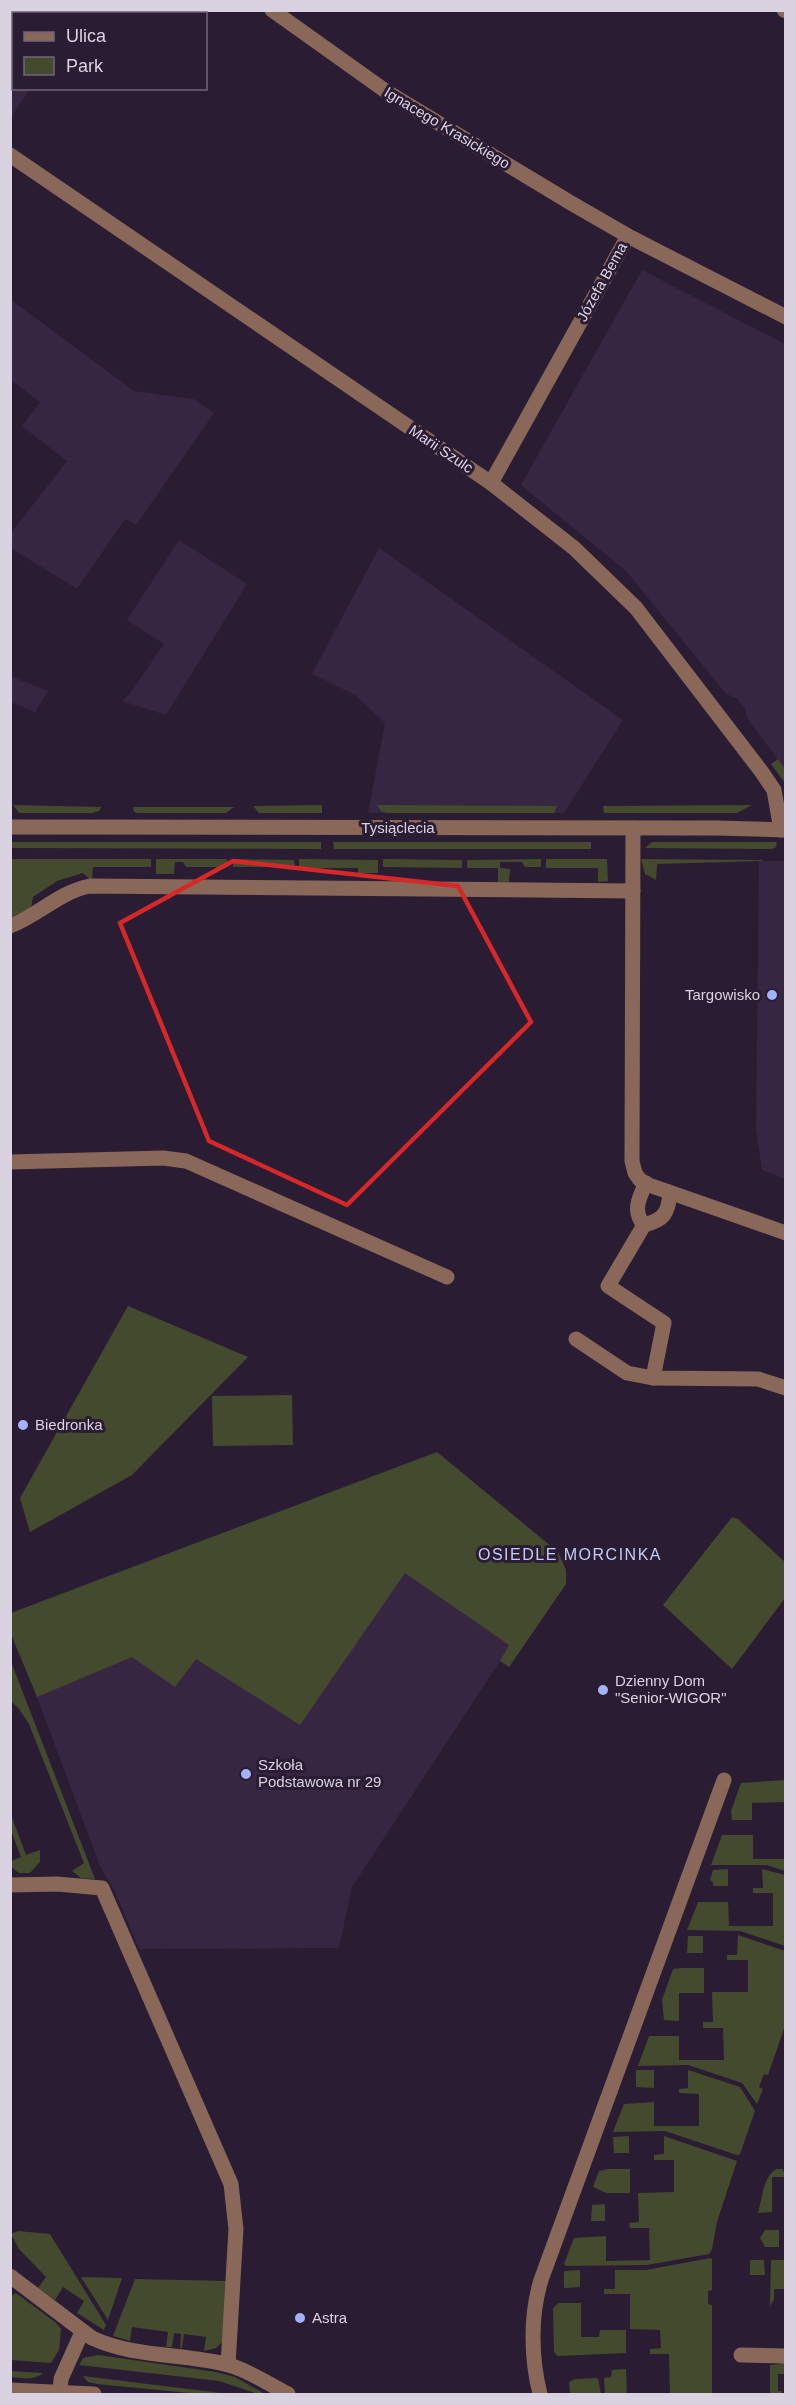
<svg xmlns="http://www.w3.org/2000/svg" width="796" height="2405" viewBox="0 0 796 2405" font-family="Arial,sans-serif">
	<style>
		.built { fill: #372641 }
		.green { fill: #444a2e }
		.lines { fill: none; stroke-linecap: round; stroke-linejoin: round }
		.minor { stroke: #896859; stroke-width: 15 }
		.marked { fill: none; stroke: #d62828; stroke-width: 4.5; stroke-linejoin: round }
		.poi-dot { fill: #a2b2fd; stroke: #2a1c33; stroke-width: 2 }
		.labels { text-anchor: middle; stroke-width: 6; stroke-linejoin: round; paint-order: stroke }
		.street-label { font-size: 15px; fill: #dbd2e1; stroke: #2a1c33 }
		.poi-label { font-size: 15px; fill: #dbd2e1; stroke: #2a1c33; text-anchor: start }
		.neighbourhood-label { font-size: 16px; letter-spacing: 1.5px; fill: #c3cdf8; stroke: #2a1c33 }
	</style>
	<rect width="100%" height="100%" fill="#2a1c33"/>
	<g class="built">
		<path d="M11 10 93 11 91 14H14V88L30 89 11 117Z"/>
		<path d="M642 270 785 344V769L747 718 745 708 736 698 726 694 627 572 521 485Z"/>
		<path d="M11 300 134 391 194 399 214 413 136 525 125 519 77 589 11 548V533L67 461 22 426 40 402 11 380Z"/>
		<path d="M179 540 247 584 166 715 122 701 129 695 164 644 127 620Z"/>
		<path d="M379 548 623 720 564 813H368L385 723 355 695 312 674Z"/>
		<path d="M10 676 48 691 35 712 11 702Z"/>
		<path d="M759 861H785V1179L762 1170 756 1129Z"/>
		<path d="M437 1452 558 1552 566 1570V1584L509 1667 500 1661 352 1887 339 1948 139 1949 115 1892 100 1866 37 1697 11 1634 10 1613Z"/>
	</g>
	<g class="green">
		<path d="M778 759 785 769V783L771 764Z"/>
		<path d="M13 805 101 807 99 811 92 813H19Z"/>
		<path d="M322 805V813H259L253 806Z"/>
		<path d="M377 805 557 806 554 813H388L381 811Z"/>
		<path d="M752 805 737 813H604L603 806Z"/>
		<path d="M133 807H234L226 813H138L134 812Z"/>
		<path d="M11 842H321V849L11 848Z"/>
		<path d="M333 842H591V849H334Z"/>
		<path d="M652 842H777L776 847 772 849 645 848Z"/>
		<path d="M10 859H151V867H93L92 881 83 873 57 881 33 897 31 908 11 917Z"/>
		<path d="M156 859H227L228 867H186L183 862H175L174 874H156Z"/>
		<path d="M233 859 294 860 295 867H233Z"/>
		<path d="M299 859 378 860V873H358V868H299Z"/>
		<path d="M383 859 462 860V868L383 867Z"/>
		<path d="M541 859V867H525L522 862H500V868L510 869 509 882H498V868H467V860Z"/>
		<path d="M546 859H607L608 881 598 882V868H546Z"/>
		<path d="M641 859 762 860V861L657 864 656 880 645 874Z"/>
		<path d="M128 1306 248 1357 132 1475 30 1532 20 1498Z"/>
		<path d="M292 1395 293 1445 213 1446 212 1396Z"/>
		<path d="M437 1452 558 1552 566 1570V1584L509 1667 500 1661 509 1645 405 1573 300 1725 196 1659 175 1687 132 1657 37 1697 11 1634V1613Z"/>
		<path d="M732 1517 738 1519 785 1562V1598L732 1669 663 1605Z"/>
		<path d="M10 1659 95 1879 81 1878 72 1871 84 1863 29 1724 19 1709 11 1701Z"/>
		<path d="M785 1780V1802L752 1803V1820H732L731 1811 741 1783Z"/>
		<path d="M11 1815 26 1855 40 1850V1862L30 1873H19L11 1867V1861L21 1857 11 1830Z"/>
		<path d="M722 1835H753V1859H785V1871L767 1865H711Z"/>
		<path d="M728 1869V1886H713V1882L710 1880 713 1870Z"/>
		<path d="M762 1869 785 1875V1946L740 1931 687 1930 698 1902H728L729 1926H773V1893H753V1888H763Z"/>
		<path d="M738 1935 785 1951V2026L768 2075 764 2074 759 2087 763 2089 757 2104 742 2083 688 2065 638 2066 649 2036H679V2060H724L723 2028H703V2022H713L712 1992H748V1960H727V1955H737Z"/>
		<path d="M688 1936H703V1953H687Z"/>
		<path d="M682 1968H704V1993H679V2021L664 2020 662 2000 673 1969Z"/>
		<path d="M636 2070H654V2088L636 2087Z"/>
		<path d="M688 2070 740 2087 755 2111 740 2154 737 2155 665 2131 613 2132 624 2104 654 2102V2126H699V2094L679 2093V2089L688 2088Z"/>
		<path d="M629 2136V2153H614L613 2137Z"/>
		<path d="M664 2136 737 2161 717 2222 712 2249 709 2254 647 2265 566 2266 564 2264 574 2238 606 2236V2261L650 2260 649 2228H630L629 2223 639 2222 638 2193 674 2192V2160H654V2155L664 2154Z"/>
		<path d="M608 2169H630V2193H606L593 2187 599 2171Z"/>
		<path d="M776 2169H783L785 2177H772V2212L758 2213C762 2199 763 2177 776 2169Z"/>
		<path d="M605 2204V2221H591L592 2205Z"/>
		<path d="M765 2230H779V2247H765L760 2238Z"/>
		<path d="M18 2231 50 2234 106 2325 104 2330 77 2313 84 2301 63 2287 55 2300 38 2288 46 2277 19 2249 11 2234Z"/>
		<path d="M710 2258 712 2259V2290L708 2291V2304L712 2305V2394H670L669 2354H650V2349L661 2348 660 2330 630 2329V2294H604V2289H615V2270H646Z"/>
		<path d="M750 2260H764L765 2275H750Z"/>
		<path d="M771 2260H785L786 2289H774V2299L770 2306Z"/>
		<path d="M580 2270V2287L564 2288V2271Z"/>
		<path d="M81 2277 122 2278 108 2320Z"/>
		<path d="M135 2279 227 2281 222 2342 216 2348 204 2351 206 2337 184 2334 182 2348H180L181 2334 174 2333 172 2347H166L168 2332 132 2327 130 2341 113 2336Z"/>
		<path d="M16 2293 55 2322 61 2329 59 2350 51 2363 11 2360V2296Z"/>
		<path d="M559 2303H581V2337H599L600 2330H626V2353L558 2356 554 2352 553 2308Z"/>
		<path d="M98 2355 216 2372 235 2377 265 2394H258L219 2381 79 2365 83 2358Z"/>
		<path d="M780 2360H785V2374H778V2391H782V2394H770V2365L780 2364Z"/>
		<path d="M626 2369 627 2394H605L604 2378 611 2377 612 2370Z"/>
		<path d="M10 2371 43 2373C33 2381 22 2378 11 2377Z"/>
		<path d="M83 2376 229 2394H199L97 2384 88 2382Z"/>
		<path d="M598 2378 601 2394H570L569 2382 575 2379Z"/>
	</g>
	<g class="lines">
		<g class="minor">
			<path d="M272 10 387 92 571 203 630 237 786 317"/>
			<path d="M784 10 786 11"/>
			<path d="M10 155 491 483 574 548 636 608 761 771 774 790 781 830"/>
			<path d="M491 483 628 236"/>
			<path d="M10 827 716 828 786 830"/>
			<path d="M633 828 632 1161 635 1173 640 1180 649 1185 786 1233"/>
			<path d="M10 926C39 915 59 892 90 886L633 891"/>
			<path d="M10 1162 163 1158 186 1161 447 1277"/>
			<path d="M646 1183C639 1198 632 1211 644 1225L608 1286 664 1323 653 1378"/>
			<path d="M644 1225C664 1220 668 1213 670 1194"/>
			<path d="M576 1339 627 1373 653 1378 758 1379 786 1388"/>
			<path d="M10 1885 57 1884 102 1888 231 2184 236 2229 228 2365"/>
			<path d="M10 2276 92 2338C135 2358 184 2353 229 2365 250 2371 270 2385 288 2394"/>
			<path d="M741 2355 786 2356"/>
			<path d="M10 2390 94 2394"/>
			<path d="M60 2391 61 2379 82 2332"/>
			<path d="M540 2394C531 2358 530 2316 541 2280L724 1780"/>
		</g>
	</g>
	<path class="marked" d="M233 861 458 886 531 1022 347 1205 209 1141 120 923Z"/>
	<g class="poi-dot">
		<circle cx="772" cy="995" r="6"/>
		<circle cx="23" cy="1425" r="6"/>
		<circle cx="603" cy="1690" r="6"/>
		<circle cx="246" cy="1774" r="6"/>
		<circle cx="300" cy="2318" r="6"/>
	</g>
	<g class="labels">
		<g class="street-label">
			<text transform="translate(447 128) rotate(31)" y="5">Ignacego Krasickiego</text>
			<text transform="translate(602 282) rotate(-61)" y="5">Józefa Bema</text>
			<text transform="translate(441 449) rotate(34)" y="5">Marii Szulc</text>
			<text x="398" y="833">Tysiąclecia</text>
		</g>
		<g class="poi-label">
			<text x="760" y="1000" text-anchor="end">Targowisko</text>
			<text x="35" y="1430">Biedronka</text>
			<text x="615" y="1686">Dzienny Dom<tspan x="615" dy="17">"Senior-WIGOR"</tspan></text>
			<text x="258" y="1770">Szkoła<tspan x="258" dy="17">Podstawowa nr 29</tspan></text>
			<text x="312" y="2323">Astra</text>
		</g>
		<g class="neighbourhood-label">
			<text x="570" y="1560">OSIEDLE MORCINKA</text>
		</g>
	</g>
	<rect width="796" height="2405" fill="none" stroke="#dbd2e1" stroke-width="24"/>
	<rect x="12" y="12" width="195" height="78" fill="#2a1c33" stroke="#716579" stroke-width="1.5"/>
	<rect x="24" y="32" width="30" height="9" fill="#896859" stroke="#716579" stroke-width="1.5"/>
	<text x="66" y="42" font-size="18" fill="#dbd2e1">Ulica</text>
	<rect x="24" y="57" width="30" height="18" fill="#444a2e" stroke="#716579" stroke-width="1.5"/>
	<text x="66" y="72" font-size="18" fill="#dbd2e1">Park</text>
</svg>
